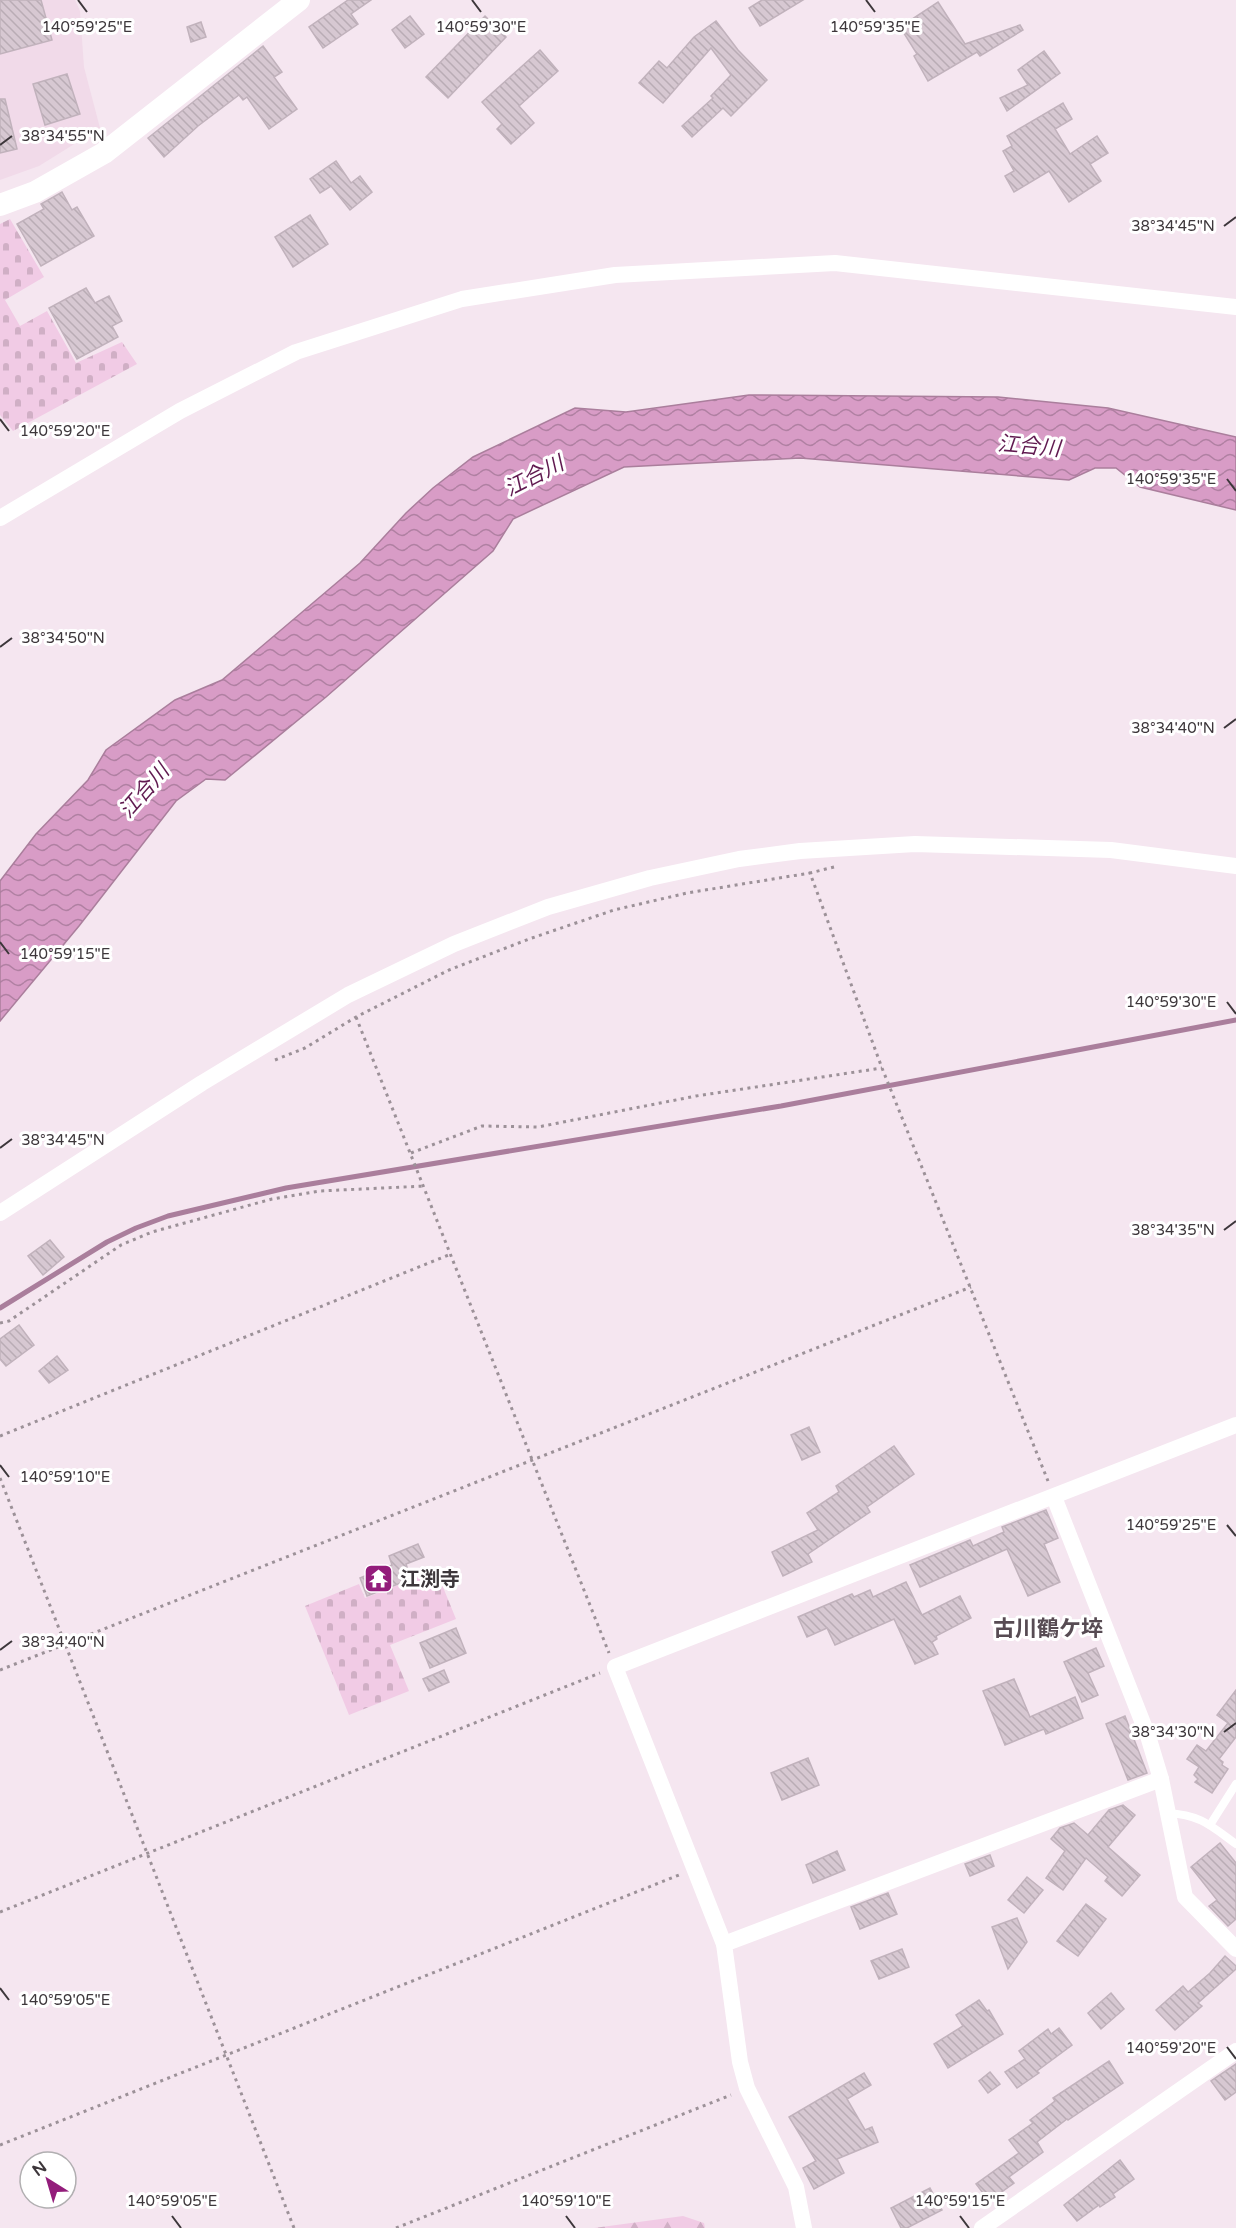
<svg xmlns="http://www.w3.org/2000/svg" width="1236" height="2228" viewBox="0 0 1236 2228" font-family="'Varela Round','Noto Sans JP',sans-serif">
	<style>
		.built { fill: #f1dae9 }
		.forest { fill: url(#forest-firs) }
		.cemetery { fill: url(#cemetery-stones) }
		.water { fill: url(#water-waves); stroke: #aa7e9c; stroke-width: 1.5 }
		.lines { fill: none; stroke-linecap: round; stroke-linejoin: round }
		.stream { stroke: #aa7e9c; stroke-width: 5 }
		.building { fill: url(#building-back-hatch); stroke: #c1b2bc; stroke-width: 1.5 }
		.path { stroke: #9c9198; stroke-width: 3; stroke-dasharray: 3 4.5; stroke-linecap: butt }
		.lane { stroke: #fff; stroke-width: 8 }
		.street { stroke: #fff; stroke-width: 16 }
		.secondary { stroke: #fff; stroke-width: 22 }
		.ticks { fill: none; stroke: #3d373b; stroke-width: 2 }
		.labels { text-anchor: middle; stroke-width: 6; stroke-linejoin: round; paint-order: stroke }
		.poi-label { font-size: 20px; font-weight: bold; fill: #3d373b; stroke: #fff; text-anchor: start }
		.water-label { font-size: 21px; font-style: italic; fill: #601a50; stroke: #fff }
		.quarter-label { font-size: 22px; font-weight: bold; fill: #574b53; stroke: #fff }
		.ticks-label { font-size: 15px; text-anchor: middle; fill: #3d373b; stroke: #fff; stroke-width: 6; stroke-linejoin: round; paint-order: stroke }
	</style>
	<defs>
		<pattern id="forest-firs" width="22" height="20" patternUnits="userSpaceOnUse" patternTransform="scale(1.5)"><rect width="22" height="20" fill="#f1cbe5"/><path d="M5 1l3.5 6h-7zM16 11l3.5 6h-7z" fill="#d0afc5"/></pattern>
		<pattern id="cemetery-stones" width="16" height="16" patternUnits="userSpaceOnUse" patternTransform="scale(1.5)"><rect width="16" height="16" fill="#f1cbe5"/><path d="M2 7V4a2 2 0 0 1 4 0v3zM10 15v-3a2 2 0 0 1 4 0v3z" fill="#d0afc5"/></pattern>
		<pattern id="water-waves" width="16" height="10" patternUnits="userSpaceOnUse" patternTransform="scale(1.5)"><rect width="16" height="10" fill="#d89cc6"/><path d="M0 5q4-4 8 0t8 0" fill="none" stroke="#b080a2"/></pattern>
		<pattern id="building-back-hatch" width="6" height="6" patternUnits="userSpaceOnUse" patternTransform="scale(1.5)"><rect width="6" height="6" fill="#d7c8d2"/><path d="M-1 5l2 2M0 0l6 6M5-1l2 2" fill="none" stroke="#b9acb5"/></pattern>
	</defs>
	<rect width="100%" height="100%" fill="#f5e6f0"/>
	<path class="built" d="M0 0H75L80 11 84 67 100 128 39 166 0 180Z"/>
	<path class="forest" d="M683 2216 704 2223 705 2228H594Z"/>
	<g class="cemetery">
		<path d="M10 219 44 277 5 300 20 326 47 311 76 363 122 342 137 364 13 431 0 415V224Z"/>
		<path d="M436 1570 456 1619 390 1645 409 1691 349 1715 305 1606 359 1584 365 1598Z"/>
	</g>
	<path class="water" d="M749 395 998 397 1108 408 1236 437V510L1140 487 1116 468H1095L1069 480 800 458 624 467 513 519 493 551 326 697 225 780 206 779 176 801 79 926 0 1021V881L36 834 88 780 106 750 175 700 222 680 360 563 406 513 433 488 473 457 575 408 626 412Z"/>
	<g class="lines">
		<path class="stream" d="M0 1308 107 1242 136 1228 168 1216 286 1188 781 1106 1236 1020"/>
	</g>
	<g class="building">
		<path d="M0 0H41L52 40 0 54Z"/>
		<path d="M348 0H371L351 14 358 24 323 48 309 27Z"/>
		<path d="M762 0H803L760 26 749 8Z"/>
		<path d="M938 2 965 44 1020 25 1023 30 980 56 977 52 928 81 914 56 917 54 900 27Z"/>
		<path d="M410 16 424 34 405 48 392 30Z"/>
		<path d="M485 16 506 37 448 98 426 77Z"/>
		<path d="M716 21 738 50 767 80 731 116 723 108 692 137 682 126 713 98 711 96 731 75 711 48 663 103 639 83 659 61 667 68 694 37Z"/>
		<path d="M201 22 206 37 191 42 187 27Z"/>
		<path d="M263 46 282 72 274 77 297 109 269 129 247 97 243 100 239 95 198 126 164 157 148 138Z"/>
		<path d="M540 50 558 71 519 106 534 123 511 144 497 129 502 124 482 102Z"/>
		<path d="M1044 51 1060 73 1007 111 1000 98 1028 85 1018 70Z"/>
		<path d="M67 74 80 114 45 125 33 84Z"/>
		<path d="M0 99H5L17 149 0 153Z"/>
		<path d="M1063 103 1072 119 1055 129 1070 154 1097 136 1108 153 1090 164 1101 181 1069 202 1049 171 1014 192 1005 176 1014 171 1003 151 1012 146 1007 136Z"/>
		<path d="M336 161 351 183 360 176 372 192 350 210 331 186 320 193 310 179Z"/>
		<path d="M62 192 72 210 77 207 94 236 41 266 17 224 44 209 41 204Z"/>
		<path d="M310 215 328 244 293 267 275 237Z"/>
		<path d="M86 288 95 303 109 296 122 321 112 326 118 337 77 359 49 308Z"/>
		<path d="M50 1240 64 1257 43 1275 28 1256Z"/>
		<path d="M19 1325 34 1345 6 1366 0 1359V1339Z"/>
		<path d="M57 1356 68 1370 49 1383 39 1371Z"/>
		<path d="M809 1427 820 1452 802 1460 791 1435Z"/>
		<path d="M894 1446 914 1474 867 1507 870 1512 808 1554 812 1562 783 1576 772 1552 818 1530 807 1513 839 1492 836 1486Z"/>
		<path d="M1046 1510 1058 1538 1044 1544 1060 1582 1028 1596 1007 1549 920 1587 910 1565 970 1540 973 1546 1004 1532 1002 1527Z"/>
		<path d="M418 1544 424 1557 406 1564 411 1579 367 1596 360 1578 392 1565 389 1556Z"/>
		<path d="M906 1582 922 1615 960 1596 971 1618 936 1636 937 1639 932 1642 938 1654 915 1664 894 1619 835 1645 827 1628 807 1637 798 1617 852 1594 854 1597 870 1590 873 1597Z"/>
		<path d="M456 1628 466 1653 430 1668 420 1643Z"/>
		<path d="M1096 1648 1104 1666 1088 1673 1098 1695 1082 1702 1064 1662Z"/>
		<path d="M444 1670 449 1682 429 1691 423 1679Z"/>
		<path d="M1014 1679 1030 1717 1075 1697 1083 1718 1046 1734 1044 1729 1005 1745 983 1691Z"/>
		<path d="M1236 1690V1737L1219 1759 1223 1762 1222 1765 1228 1769 1212 1793 1195 1782 1198 1779 1194 1775 1199 1767 1187 1759 1197 1745 1206 1751 1228 1723 1217 1715Z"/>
		<path d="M1125 1716 1147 1773 1128 1780 1106 1724Z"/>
		<path d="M808 1758 819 1785 782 1800 771 1773Z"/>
		<path d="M1123 1805 1135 1815 1108 1847 1140 1875 1122 1896 1105 1881 1108 1877 1086 1858 1063 1890 1046 1878 1065 1851 1051 1839 1060 1828 1074 1823 1088 1835 1109 1810Z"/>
		<path d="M1220 1843 1236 1863V1919L1228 1926 1209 1906 1217 1900 1191 1867Z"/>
		<path d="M837 1851 845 1870 813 1883 806 1865Z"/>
		<path d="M990 1855 994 1866 970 1876 965 1864Z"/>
		<path d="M1027 1877 1043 1890 1024 1913 1008 1900Z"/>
		<path d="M888 1893 897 1914 860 1929 851 1907Z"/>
		<path d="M1086 1904 1106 1919 1078 1956 1057 1941Z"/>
		<path d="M1017 1918 1027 1942 1008 1969 992 1927Z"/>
		<path d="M902 1949 909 1967 879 1979 871 1961Z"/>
		<path d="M1225 1956 1236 1966V1969L1198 2003 1202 2006 1175 2030 1156 2010 1183 1986 1188 1992 1210 1973Z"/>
		<path d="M1111 1993 1124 2009 1101 2029 1088 2013Z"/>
		<path d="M979 2000 987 2011 989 2010 1003 2034 948 2068 934 2044 963 2026 956 2015Z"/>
		<path d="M1059 2028 1072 2045 1037 2071 1039 2073 1017 2088 1005 2072 1025 2059 1019 2051 1048 2029 1051 2034Z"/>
		<path d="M1109 2061 1123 2083 1068 2120 1067 2119 1037 2142 1043 2152 1009 2177 1014 2183 989 2201 976 2184 1019 2153 1009 2140 1033 2123 1030 2120 1055 2101 1053 2098Z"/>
		<path d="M1236 2064V2092L1225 2100 1211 2081Z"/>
		<path d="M990 2072 1000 2084 988 2093 979 2081Z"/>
		<path d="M864 2073 871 2085 847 2099 865 2130 872 2127 878 2142 837 2159 844 2173 814 2189 803 2168 816 2161 789 2117Z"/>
		<path d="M1120 2160 1134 2179 1113 2194 1115 2197 1100 2207 1099 2205 1077 2221 1064 2205Z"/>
		<path d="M930 2188 942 2210 907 2228H901L891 2208Z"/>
	</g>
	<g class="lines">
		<g class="path">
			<path d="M834 867 810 873 882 1068 1048 1481"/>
			<path d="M356 1017 609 1653"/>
			<path d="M275 1060 305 1048 356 1017 449 970 529 939 614 910 687 893 810 873"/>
			<path d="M411 1153 482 1126 538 1127 696 1096 882 1068"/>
			<path d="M0 1323 9 1321 121 1245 152 1232 272 1199 320 1191 425 1186"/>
			<path d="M0 1436 451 1254"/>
			<path d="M0 1478 294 2228"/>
			<path d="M0 1670 971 1287"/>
			<path d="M0 1912 600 1673"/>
			<path d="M0 2145 679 1875"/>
			<path d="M396 2228 731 2095"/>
		</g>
		<g class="lane">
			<path d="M1167 1813C1201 1815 1210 1825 1236 1844"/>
			<path d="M1210 1825 1236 1784"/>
		</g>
		<g class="street">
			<path d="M0 518 180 411 296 352 462 299 615 275 835 263 1236 307"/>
			<path d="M0 1213 202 1083 348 995 454 944 548 907 650 878 739 859 800 851 915 844 1111 850 1236 866"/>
			<path d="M1054 1497 1148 1736 1161 1779 1185 1897 1236 1949"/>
			<path d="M724 1944 1161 1779"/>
			<path d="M804 2228 796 2187 747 2088 740 2062 724 1944 615 1667 1236 1425"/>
			<path d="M982 2228 1236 2051"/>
		</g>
		<path class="secondary" d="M0 205 35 192 104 153 299 0"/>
	</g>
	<path class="ticks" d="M78 0 87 12M472 0 481 12M866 0 875 12M0 145 12 136M1224 226 1236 217M0 419 9 431M1227 479 1236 491M0 647 12 638M1224 728 1236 719M0 942 9 954M1227 1002 1236 1014M0 1148 12 1139M1224 1230 1236 1221M0 1465 9 1477M1227 1525 1236 1536M0 1650 12 1641M1224 1732 1236 1723M0 1988 9 2000M1227 2047 1236 2059M172 2216 181 2228M566 2216 575 2228M960 2216 969 2228"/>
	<defs>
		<symbol id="temple-square" viewBox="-11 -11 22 22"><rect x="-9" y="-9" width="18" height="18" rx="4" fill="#931d7b" stroke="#fff"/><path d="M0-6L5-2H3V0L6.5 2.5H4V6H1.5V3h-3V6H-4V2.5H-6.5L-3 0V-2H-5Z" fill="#fff"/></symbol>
	</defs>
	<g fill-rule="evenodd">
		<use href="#temple-square" x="362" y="1562" width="33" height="33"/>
	</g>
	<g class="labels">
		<g class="poi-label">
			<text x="400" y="1586">江渕寺</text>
		</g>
		<g class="water-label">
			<text transform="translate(1029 446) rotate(5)" y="7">江合川</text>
			<text transform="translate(534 476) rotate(-27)" y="7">江合川</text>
			<text transform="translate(144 791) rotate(-49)" y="7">江合川</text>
		</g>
		<g class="quarter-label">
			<text x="1048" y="1636">古川鶴ケ埣</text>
		</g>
	</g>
	<g class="ticks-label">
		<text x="87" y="32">140°59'25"E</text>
		<text x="481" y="32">140°59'30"E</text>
		<text x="875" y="32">140°59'35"E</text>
		<text x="63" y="141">38°34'55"N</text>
		<text x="1173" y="231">38°34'45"N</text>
		<text x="65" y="436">140°59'20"E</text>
		<text x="1171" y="484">140°59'35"E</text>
		<text x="63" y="643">38°34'50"N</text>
		<text x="1173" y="733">38°34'40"N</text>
		<text x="65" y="959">140°59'15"E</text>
		<text x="1171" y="1007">140°59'30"E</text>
		<text x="63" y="1145">38°34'45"N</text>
		<text x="1173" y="1235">38°34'35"N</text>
		<text x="65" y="1482">140°59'10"E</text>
		<text x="1171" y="1530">140°59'25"E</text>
		<text x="63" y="1647">38°34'40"N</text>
		<text x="1173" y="1737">38°34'30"N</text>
		<text x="65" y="2005">140°59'05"E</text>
		<text x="1171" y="2053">140°59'20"E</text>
		<text x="172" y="2206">140°59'05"E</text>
		<text x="566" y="2206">140°59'10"E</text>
		<text x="960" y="2206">140°59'15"E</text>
	</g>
	<g transform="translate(48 2180) rotate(323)"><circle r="28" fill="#ffffff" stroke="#b1afb1" stroke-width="1.5"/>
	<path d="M0-4.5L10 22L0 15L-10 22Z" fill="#931d7b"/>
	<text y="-9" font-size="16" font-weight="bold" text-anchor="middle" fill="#3d373b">N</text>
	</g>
</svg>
